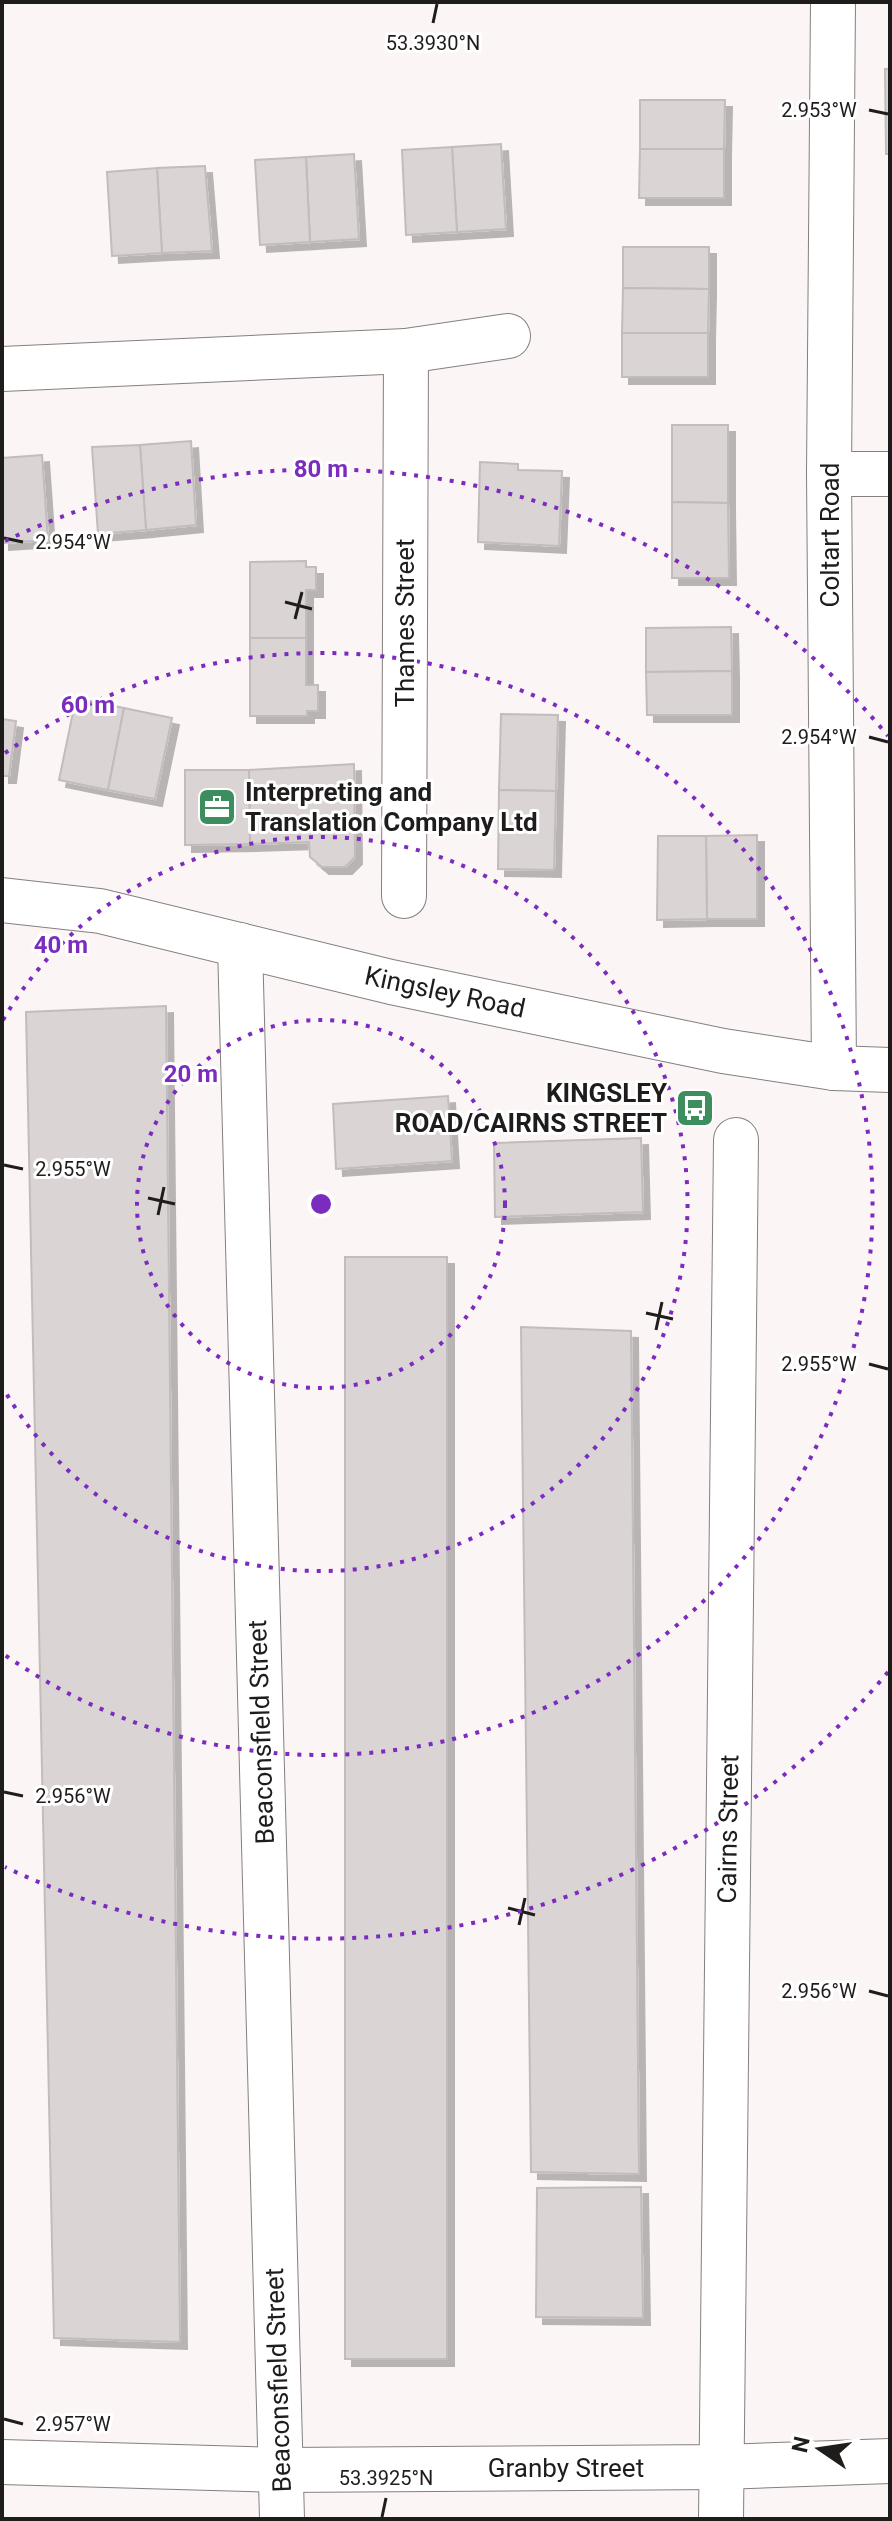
<svg xmlns="http://www.w3.org/2000/svg" width="892" height="2521" viewBox="0 0 892 2521" font-family="Roboto,sans-serif">
	<style>
		.building { fill: #dbd4d4; stroke: #c3bcbc; stroke-width: 2; filter: url(#shadow) }
		.lines { fill: none; stroke-linecap: round; stroke-linejoin: round }
		.minor-casing { stroke: #857f7f; stroke-width: 46 }
		.minor { stroke: #fff; stroke-width: 44 }
		.ticks { fill: none; stroke: #1f1d1c; stroke-width: 3 }
		.ring { fill: none; stroke: #7b2cbf; stroke-width: 4; stroke-dasharray: 4 8 }
		.labels { text-anchor: middle; stroke-width: 6; stroke-linejoin: round; paint-order: stroke }
		.street-label { font-size: 26px; fill: #1f1d1c; stroke: #fff }
		.poi-label { font-size: 26px; font-weight: bold; fill: #1f1d1c; stroke: #fff; text-anchor: start }
		.ticks-label { font-size: 20px; text-anchor: middle; fill: #1f1d1c; stroke: #fff; stroke-width: 6; stroke-linejoin: round; paint-order: stroke }
		.centre { fill: #7b2cbf; stroke: #fff; stroke-width: 4 }
		.ring-label { font-size: 24px; text-anchor: middle; font-weight: bold; fill: #7b2cbf; stroke: #fff; stroke-width: 6; stroke-linejoin: round; paint-order: stroke }
	</style>
	<defs>
		<filter id="shadow"><feDropShadow dx="7" dy="7" stdDeviation="0" flood-color="#0004"/></filter>
	</defs>
	<rect width="100%" height="100%" fill="#fcf5f5"/>
	<g class="building">
		<path d="M885 69H890V154H886Z"/>
		<path d="M640 100H725L724 149H640Z"/>
		<path d="M501 144 506 229 457 232 452 147Z"/>
		<path d="M452 147 457 232 406 235 402 150Z"/>
		<path d="M640 149H724V198H639Z"/>
		<path d="M354 154 359 239 310 242 306 157Z"/>
		<path d="M306 157 310 242 260 245 255 160Z"/>
		<path d="M205 166 212 251 162 253 157 168Z"/>
		<path d="M157 168 162 253 112 256 107 172Z"/>
		<path d="M623 247H709V289L623 288Z"/>
		<path d="M623 288 709 289 708 333H622Z"/>
		<rect x="622" y="333" width="86" height="44"/>
		<path d="M672 425H728V503L672 502Z"/>
		<path d="M191 441 196 525 146 530 140 445Z"/>
		<path d="M140 445 146 530 98 534 92 447Z"/>
		<path d="M42 455 48 540 2 543V458Z"/>
		<path d="M480 462 518 464V470L562 471 559 546 478 542Z"/>
		<path d="M672 502 728 503 729 578H672Z"/>
		<path d="M306 561V567H316V590H306V638H250V562Z"/>
		<path d="M731 627 732 671 646 672V628Z"/>
		<path d="M250 638H306V685H318V711H307V716H250Z"/>
		<path d="M732 671V715H647L646 672Z"/>
		<path d="M76 698 124 708 108 790 59 780Z"/>
		<path d="M124 708 172 718 155 799 108 790Z"/>
		<path d="M501 714 558 715 556 791 499 790Z"/>
		<path d="M2 719 16 721 9 776H2Z"/>
		<path d="M354 764 355 857 345 867H322L310 857 309 842 250 844 249 770Z"/>
		<path d="M185 770H249L250 844 185 845Z"/>
		<path d="M499 790 556 791 554 870 498 869Z"/>
		<path d="M757 835V919H707L706 836Z"/>
		<path d="M658 836H706L707 919 657 920Z"/>
		<path d="M166 1006 180 2342 54 2338 26 1012Z"/>
		<path d="M448 1096 452 1161 336 1169 333 1104Z"/>
		<path d="M641 1138 643 1212 495 1217 494 1143Z"/>
		<rect x="345" y="1257" width="102" height="1102"/>
		<path d="M521 1327 631 1331 639 2174 531 2172Z"/>
		<path d="M641 2187 643 2318 536 2317 537 2188Z"/>
	</g>
	<g class="lines">
		<defs>
			<g id="minor">
				<path d="M833 2 829 474 834 1068"/>
				<path d="M2 369 406 351 508 336"/>
				<path d="M829 474H890"/>
				<path d="M404 896 406 351"/>
				<path d="M2 900 100 911 391 982 723 1051 834 1068 890 1070"/>
				<path d="M240 945 282 2519"/>
				<path d="M2 2462 280 2470 721 2467 890 2461"/>
				<path d="M721 2519 736 1140"/>
			</g>
		</defs>
		<use href="#minor" class="minor-casing"/>
		<use href="#minor" class="minor"/>
	</g>
	<path class="ticks" d="M433 23 437 4M869 110 888 114M4 538 23 542M285 602 312 609M295 619 302 592M869 737 888 742M4 1165 23 1169M148 1198 175 1204M158 1215 164 1187M646 1313 673 1319M656 1330 662 1302M869 1364 888 1369M4 1792 23 1796M508 1908 535 1915M519 1925 525 1898M869 1991 888 1996M4 2419 23 2424M382 2517 386 2498"/>
	<g class="ring">
		<circle cx="321" cy="1204" r="184"/>
		<path d="M3 1020A367 367 0 1 1 3 1388"/>
		<path d="M5 753A551 551 0 1 1 5 1655"/>
		<path d="M888 1672A735 735 0 0 1 5 1867M5 541A735 735 0 0 1 888 736"/>
	</g>
	<defs>
		<symbol id="office-square" viewBox="-11 -11 22 22"><rect x="-9" y="-9" width="18" height="18" rx="4" fill="#3c8e5f" stroke="#fff"/><path d="M-6-3h4V-5.5h4V-3h4V5H-6ZM-1-4.5V-3h2v-1.5ZM-6 0V1H6V0Z" fill="#fff"/></symbol>
		<symbol id="bus-square" viewBox="-11 -11 22 22"><rect x="-9" y="-9" width="18" height="18" rx="4" fill="#3c8e5f" stroke="#fff"/><path d="M-5-6H5V4H4V6H2V4H-2V6H-4V4H-5ZM-3.5-4V0h7V-4ZM-3.5 1.2v1.5H-2V1.2ZM2 1.2v1.5H3.5V1.2Z" fill="#fff"/></symbol>
	</defs>
	<g fill-rule="evenodd">
		<use href="#office-square" x="195" y="785" width="44" height="44"/>
		<use href="#bus-square" x="673" y="1086" width="44" height="44"/>
	</g>
	<g class="labels">
		<g class="street-label">
			<text transform="translate(830 535) rotate(-90)" y="9">Coltart Road</text>
			<text transform="translate(405 623) rotate(-90)" y="9">Thames Street</text>
			<text transform="translate(445 992) rotate(12)" y="9">Kingsley Road</text>
			<text transform="translate(261 1732) rotate(-92)" y="9">Beaconsfield Street</text>
			<text transform="translate(728 1829) rotate(-89)" y="9">Cairns Street</text>
			<text transform="translate(278 2380) rotate(-92)" y="9">Beaconsfield Street</text>
			<text x="566" y="2477">Granby Street</text>
		</g>
		<g class="poi-label">
			<text x="245" y="801">Interpreting and<tspan x="245" dy="30">Translation Company Ltd</tspan></text>
			<text x="667" y="1102" text-anchor="end">KINGSLEY<tspan x="667" dy="30">ROAD/CAIRNS STREET</tspan></text>
		</g>
	</g>
	<g class="ticks-label">
		<text x="433" y="50">53.3930°N</text>
		<text x="819" y="117">2.953°W</text>
		<text x="73" y="549">2.954°W</text>
		<text x="819" y="744">2.954°W</text>
		<text x="73" y="1176">2.955°W</text>
		<text x="819" y="1371">2.955°W</text>
		<text x="73" y="1803">2.956°W</text>
		<text x="819" y="1998">2.956°W</text>
		<text x="73" y="2431">2.957°W</text>
		<text x="386" y="2485">53.3925°N</text>
	</g>
	<circle cx="321" cy="1204" r="12" class="centre"/>
	<g class="ring-label">
		<text x="321" y="477">80 m</text>
		<text x="88" y="713">60 m</text>
		<text x="61" y="953">40 m</text>
		<text x="191" y="1082">20 m</text>
	</g>
	<rect width="892" height="2521" fill="none" stroke="#1f1d1c" stroke-width="8"/>
	<g transform="translate(820 2449) rotate(283)" stroke="#ffffff" stroke-width="6" paint-order="stroke">
	<path d="M0-6L14 30L0 20L-14 30Z" fill="#1f1d1c"/>
	<text y="-12" font-size="22" font-weight="bold" text-anchor="middle" fill="#1f1d1c">N</text>
	</g>
</svg>
